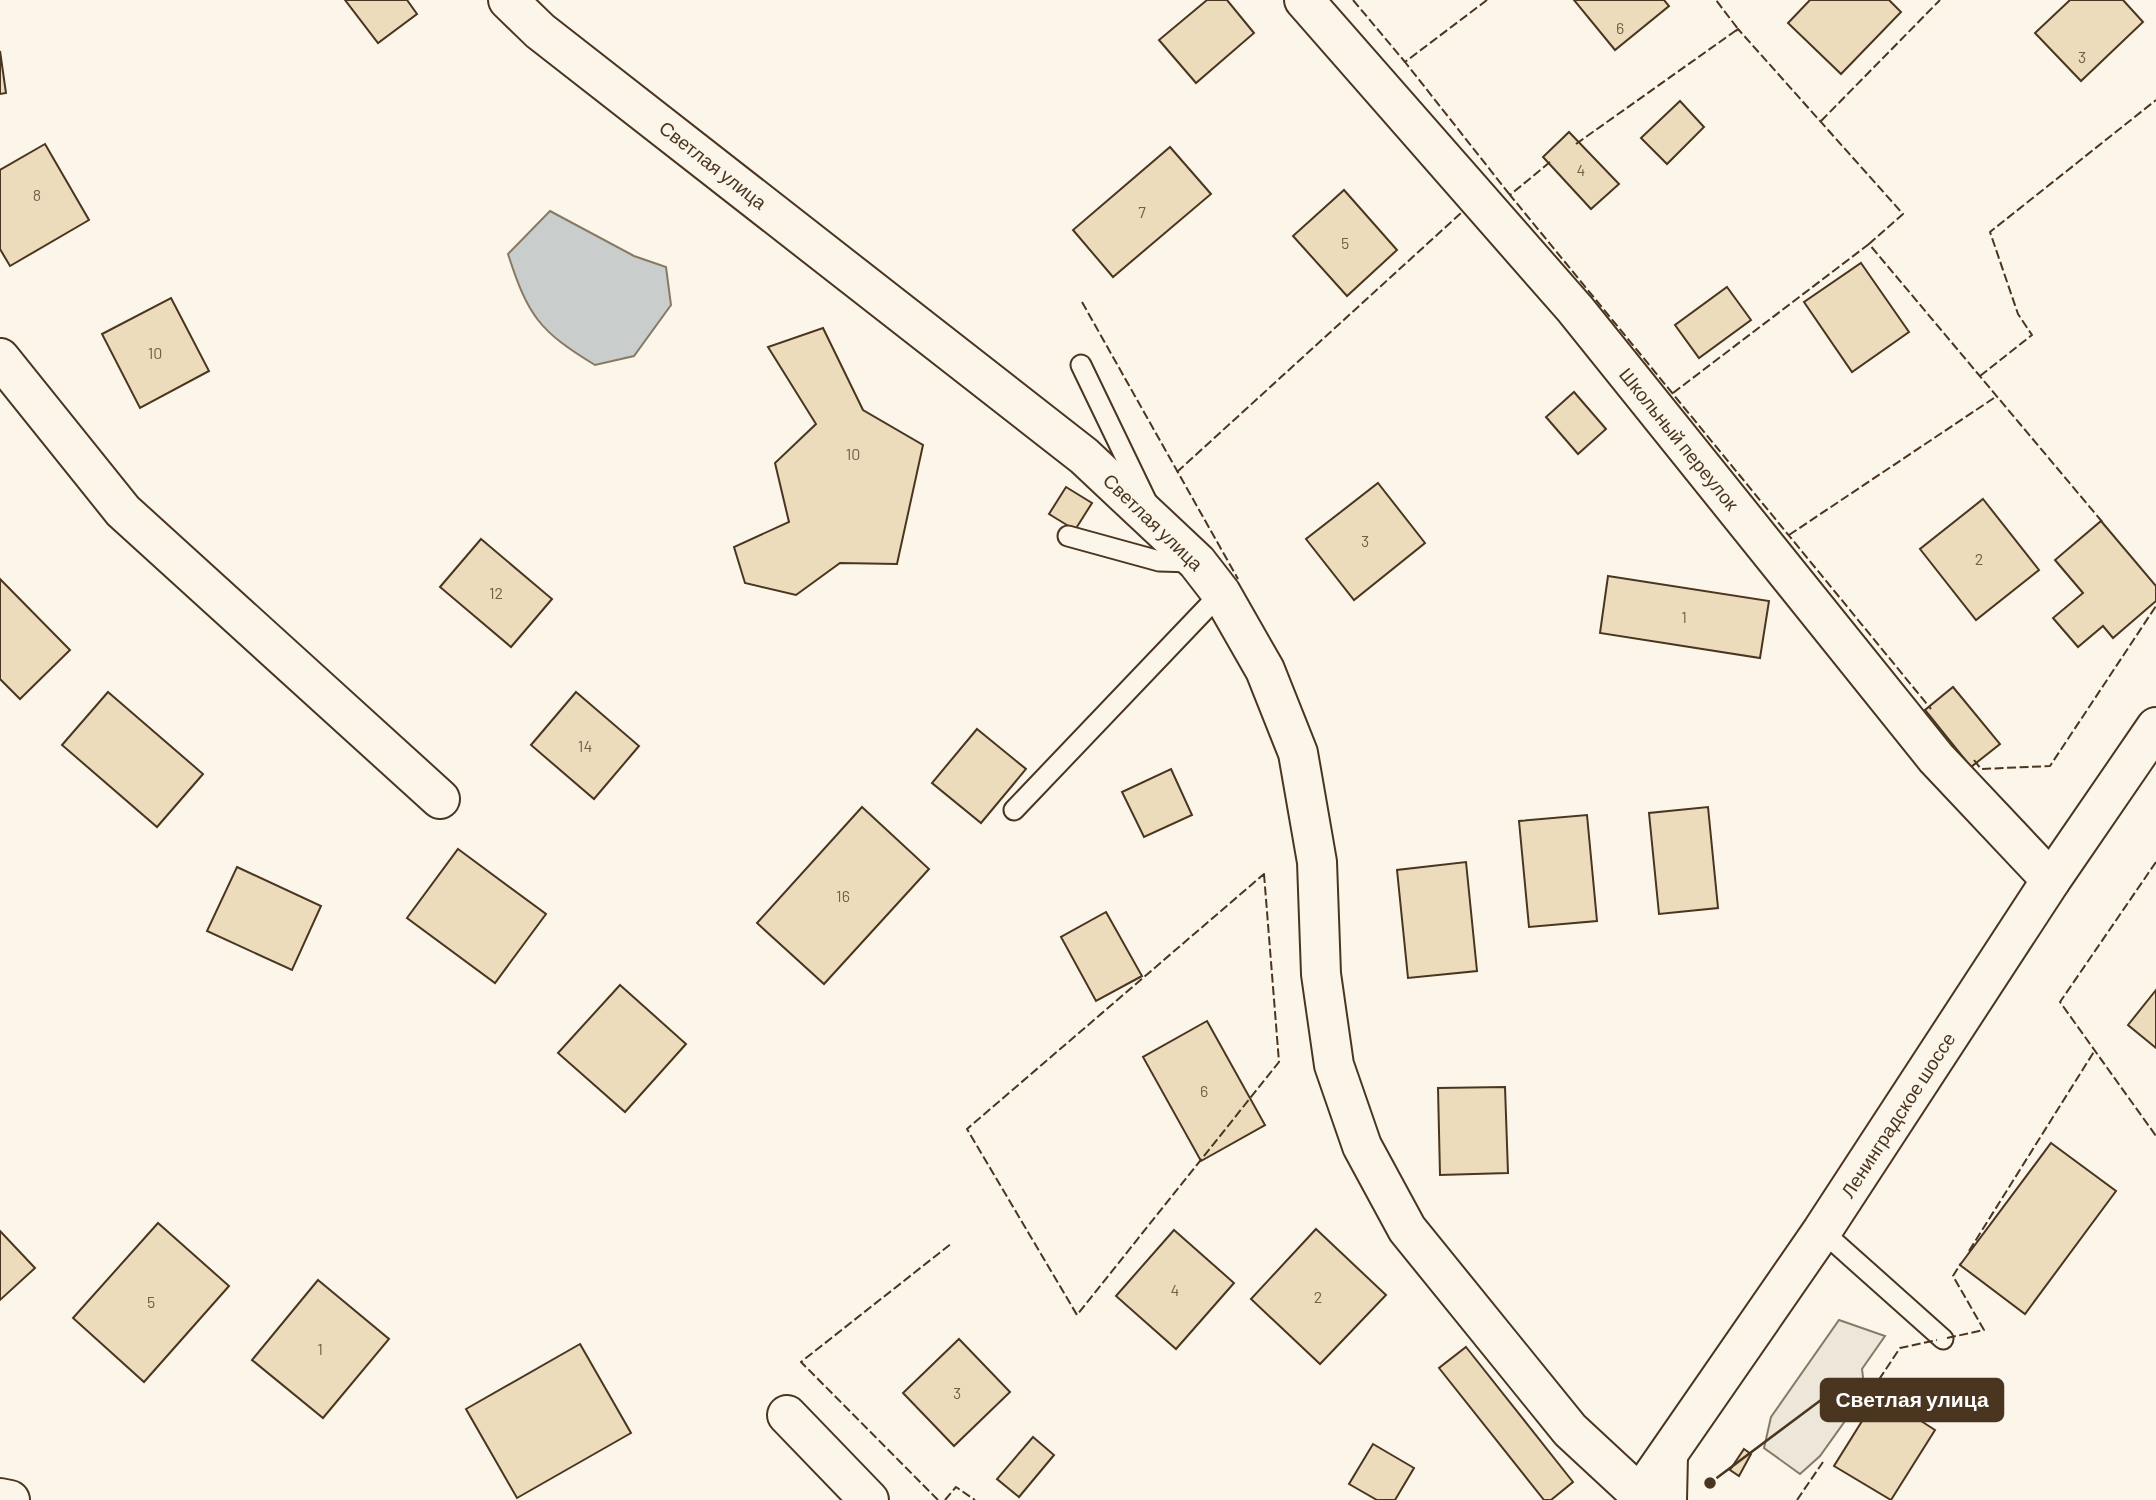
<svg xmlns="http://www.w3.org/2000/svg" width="2156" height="1500" viewBox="0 0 2156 1500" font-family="Barlow,sans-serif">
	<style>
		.parking { fill: #ede7d9; stroke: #887966; stroke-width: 2 }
		.water { fill: #c9cecd; stroke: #887966; stroke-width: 2 }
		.building { fill: #ecdcbc; stroke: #4a3520; stroke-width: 2 }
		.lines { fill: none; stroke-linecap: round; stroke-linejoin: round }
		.service-casing { stroke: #4a3520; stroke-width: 23 }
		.minor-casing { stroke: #4a3520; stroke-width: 42 }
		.secondary-casing { stroke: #4a3520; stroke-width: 42 }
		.service { stroke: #fbf6e9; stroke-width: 19 }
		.minor { stroke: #fbf6e9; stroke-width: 38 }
		.secondary { stroke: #fbf6e9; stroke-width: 38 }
		.fence { stroke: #4a3520; stroke-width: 2; stroke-dasharray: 9 3.5; stroke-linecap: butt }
		.labels { text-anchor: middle; stroke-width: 5; stroke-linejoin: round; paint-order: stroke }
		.number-label { font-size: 16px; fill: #725f47 }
		.street-label { font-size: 19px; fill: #4a3520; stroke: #fbf6e9 }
		.leader { fill: none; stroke: #4a3520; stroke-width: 2.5 }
		.callout-dot { fill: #4a3520; stroke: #fbf6e9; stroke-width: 2.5 }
		.callout { fill: #4a3520; stroke: #4a3520; stroke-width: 2.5 }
		.callout-label { font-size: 21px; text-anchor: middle; font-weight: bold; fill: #fff }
	</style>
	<rect width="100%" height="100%" fill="#fbf6e9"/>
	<path class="parking" d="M1839 1320 1885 1336 1862 1369 1865 1393 1820 1456 1800 1474 1764 1448 1771 1417Z"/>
	<path class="water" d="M550 211 634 256 666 267 671 305 634 356 595 365C539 331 528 316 508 254Z"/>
	<g class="building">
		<path d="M345 0H407L417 14 378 43Z"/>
		<path d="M1207 0H1227L1254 33 1196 83 1159 40Z"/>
		<path d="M1574 0H1664L1669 6 1615 50Z"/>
		<path d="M1810 0H1889L1901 12 1841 74 1788 23Z"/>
		<path d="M2070 0H2123L2143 22 2081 81 2035 33Z"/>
		<path d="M0 51 6 93 0 94Z"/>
		<path d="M1680 101 1704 127 1667 164 1641 138Z"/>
		<path d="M1569 132 1619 184 1591 209 1543 157Z"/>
		<path d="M45 144 89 220 10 266 0 249V170Z"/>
		<path d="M1170 147 1211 194 1113 277 1073 230Z"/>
		<path d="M1344 190 1397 250 1347 296 1293 236Z"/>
		<path d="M1861 263 1909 332 1852 372 1804 302Z"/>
		<path d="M1727 287 1751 320 1699 358 1675 325Z"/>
		<path d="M171 298 209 371 140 408 102 334Z"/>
		<path d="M823 328 863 410 923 445 897 564 840 563 796 595 745 583 734 547 789 522 775 463 816 424 768 347Z"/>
		<path d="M1574 392 1606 429 1578 454 1546 417Z"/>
		<path d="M1378 483 1425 543 1354 600 1306 539Z"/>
		<path d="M1066 487 1092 503 1075 530 1049 514Z"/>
		<path d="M1983 499 2039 570 1976 620 1920 549Z"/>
		<path d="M2101 521 2156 586V601L2113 638 2103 626 2078 647 2053 618 2083 593 2055 560Z"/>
		<path d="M481 539 552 599 511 647 440 587Z"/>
		<path d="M1608 576 1769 601 1760 658 1600 633Z"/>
		<path d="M0 579 70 650 20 699 0 679Z"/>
		<path d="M1953 687 2000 744 1971 767 1925 710Z"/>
		<path d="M108 692 203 774 157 827 62 745Z"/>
		<path d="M576 692 639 746 594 799 531 745Z"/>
		<path d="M977 729 1026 769 981 823 932 783Z"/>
		<path d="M1171 769 1192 815 1144 837 1122 792Z"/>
		<path d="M862 807 929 869 824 984 757 923Z"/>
		<path d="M1708 807 1718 908 1659 914 1649 813Z"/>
		<path d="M1587 815 1597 921 1529 927 1519 821Z"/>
		<path d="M458 849 546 914 495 983 407 918Z"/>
		<path d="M1466 862 1477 971 1408 978 1397 870Z"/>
		<path d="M237 867 321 906 292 970 207 931Z"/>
		<path d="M1106 912 1142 976 1096 1001 1061 937Z"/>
		<path d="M620 985 686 1044 625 1112 558 1053Z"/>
		<path d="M2156 990V1048L2128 1025Z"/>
		<path d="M1207 1021 1265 1125 1201 1161 1143 1057Z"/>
		<path d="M1505 1087 1508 1173 1440 1175 1438 1088Z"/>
		<path d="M2051 1143 2116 1191 2025 1314 1960 1265Z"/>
		<path d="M158 1223 229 1286 144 1382 73 1318Z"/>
		<path d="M1316 1229 1386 1295 1320 1364 1251 1299Z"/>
		<path d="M1174 1230 1234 1283 1176 1349 1116 1296Z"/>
		<path d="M0 1231 35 1268 0 1300Z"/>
		<path d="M318 1280 389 1339 323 1418 252 1360Z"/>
		<path d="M959 1339 1010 1392 954 1446 903 1393Z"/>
		<path d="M580 1344 631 1433 517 1498 466 1409Z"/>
		<path d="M1466 1347 1573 1482 1551 1500H1544L1439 1368Z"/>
		<path d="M1879 1394 1935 1430 1891 1500 1834 1466Z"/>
		<path d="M1033 1437 1054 1455 1019 1497 997 1479Z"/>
		<path d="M1373 1444 1414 1468 1395 1500H1377L1349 1484Z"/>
		<path d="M1744 1449 1751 1454 1739 1476 1730 1470Z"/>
	</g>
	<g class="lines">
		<defs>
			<g id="service">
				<path d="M1081 365 1146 500"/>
				<path d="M1068 536 1159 561 1193 562"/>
				<path d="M1014 810 1221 593"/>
				<path d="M1822 1231 1943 1339"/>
			</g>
			<g id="minor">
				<path d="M508 0 540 31 1084 456 1197 562 1221 593 1265 670 1298 753 1317 862 1321 974 1334 1065 1362 1146 1407 1229 1570 1430 1640 1495"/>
				<path d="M1304 0 1575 309 1936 758 2051 880"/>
				<path d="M0 358 123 511 440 799"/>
				<path d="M787 1415 869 1500"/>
				<path d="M0 1498 10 1500"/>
				<path d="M1667 1500 1668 1456"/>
			</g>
			<path id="secondary" d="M1636 1500 1822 1231 2051 880 2156 727"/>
		</defs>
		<use href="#service" class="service-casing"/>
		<use href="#minor" class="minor-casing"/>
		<use href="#secondary" class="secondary-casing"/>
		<use href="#service" class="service"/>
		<use href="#minor" class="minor"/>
		<use href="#secondary" class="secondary"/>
		<g class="fence">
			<path d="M1353 0 1405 62"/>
			<path d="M1487 0 1405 62 1510 195"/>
			<path d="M1736 31 1738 29 1903 214 1869 244 2104 524"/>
			<path d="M1821 121 1940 0"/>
			<path d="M1576 144 1738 29 1716 0"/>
			<path d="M1550 162 1510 195 1931 709"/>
			<path d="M1082 302 1238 579"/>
			<path d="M1980 376 2032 335 2018 314 1990 232 2156 100"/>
			<path d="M1673 393 1869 244"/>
			<path d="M1177 472 1461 213"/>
			<path d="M1789 535 1997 396"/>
			<path d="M1974 760 1981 769 2050 766 2156 606"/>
			<path d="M2156 862 2060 1002 2156 1136"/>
			<path d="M1264 874 1279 1062 1077 1315 967 1129Z"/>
			<path d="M1969 1251 2095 1050"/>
			<path d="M1947 1338 1984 1330 1953 1276 1961 1263"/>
			<path d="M1872 1390 1900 1348 1937 1340"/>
			<path d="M938 1500 801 1362 952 1243"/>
			<path d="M945 1500 956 1487 975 1500"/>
			<path d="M1797 1500 1823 1462"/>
		</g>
	</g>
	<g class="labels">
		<g class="number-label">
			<text x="1620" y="34">6</text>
			<text x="2082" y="63">3</text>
			<text x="1581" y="176">4</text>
			<text x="37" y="201">8</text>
			<text x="1142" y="218">7</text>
			<text x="1345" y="249">5</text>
			<text x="155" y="359">10</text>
			<text x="853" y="460">10</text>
			<text x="1365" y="547">3</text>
			<text x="1979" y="565">2</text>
			<text x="496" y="599">12</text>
			<text x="1684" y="623">1</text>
			<text x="585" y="752">14</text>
			<text x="843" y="902">16</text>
			<text x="1204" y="1097">6</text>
			<text x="1175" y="1296">4</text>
			<text x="1318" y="1303">2</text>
			<text x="151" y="1308">5</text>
			<text x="320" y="1355">1</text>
			<text x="957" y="1399">3</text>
		</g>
		<g class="street-label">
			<text transform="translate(713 165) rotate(38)" y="7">Светлая улица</text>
			<text transform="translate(1679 439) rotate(51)" y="7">Школьный переулок</text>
			<text transform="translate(1153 522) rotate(44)" y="7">Светлая улица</text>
			<text transform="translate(1898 1115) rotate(-57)" y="7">Ленинградское шоссе</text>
		</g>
	</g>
	<path class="leader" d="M1710 1483L1821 1400"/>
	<circle class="callout-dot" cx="1710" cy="1483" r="7"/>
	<rect class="callout" x="1821" y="1379" width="182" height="42" rx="7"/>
	<g class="callout-label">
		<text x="1912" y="1407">Светлая улица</text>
	</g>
</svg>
